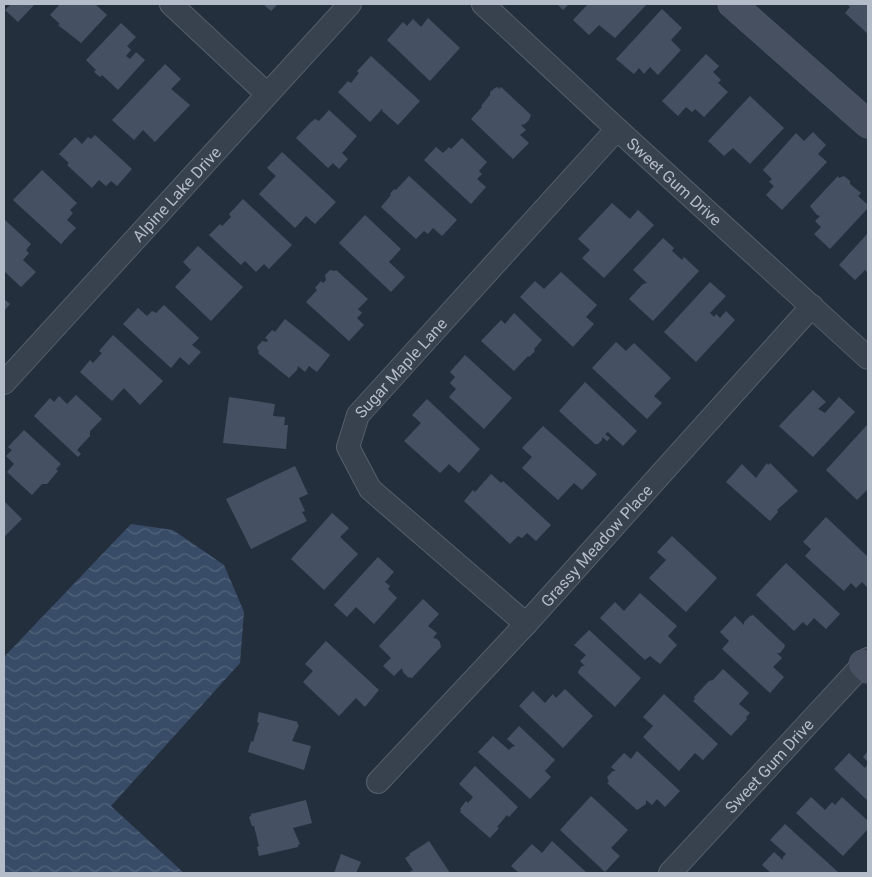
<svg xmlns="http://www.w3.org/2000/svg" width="872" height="877" viewBox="0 0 872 877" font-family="Roboto,sans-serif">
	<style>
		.water { fill: url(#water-waves) }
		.building { fill: #455162 }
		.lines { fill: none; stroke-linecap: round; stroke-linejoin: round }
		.street-casing { stroke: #565f6c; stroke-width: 24 }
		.secondary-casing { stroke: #565f6c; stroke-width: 29 }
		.street { stroke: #38414e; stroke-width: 22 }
		.secondary { stroke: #465061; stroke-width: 28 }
		.labels { text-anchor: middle; stroke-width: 4; stroke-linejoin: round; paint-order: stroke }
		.street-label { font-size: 16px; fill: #b4bcc9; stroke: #1d2633 }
	</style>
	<defs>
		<pattern id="water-waves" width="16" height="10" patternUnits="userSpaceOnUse" patternTransform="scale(1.25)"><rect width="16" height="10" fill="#394c67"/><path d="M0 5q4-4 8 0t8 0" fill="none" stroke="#53647b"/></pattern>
	</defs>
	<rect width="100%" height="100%" fill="#242f3e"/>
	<path class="water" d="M131 524 173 530 224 565 244 612 240 663 111 806 184 873H4V657Z"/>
	<g class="building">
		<path d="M11 4H35L18 22 5 10Z"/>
		<path d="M60 4H95L107 15 81 43 58 25 60 24 50 15Z"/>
		<path d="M263 4H278L271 11Z"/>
		<path d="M557 4H569L563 10Z"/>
		<path d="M588 4H647L615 38 599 25 589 35 573 20Z"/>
		<path d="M847 4H868V34L845 13 850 7Z"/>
		<path d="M662 9 682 28 671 40 681 50 658 75 650 67 644 74 639 68 634 74 616 59Z"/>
		<path d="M428 18 460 48 430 81 387 40 403 22 407 26 413 19 421 27Z"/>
		<path d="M121 23 136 37 127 46 131 50 126 56 130 59 136 52 145 60 118 90 102 75 100 77 94 72 96 70 86 60Z"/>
		<path d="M706 54 719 66 713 72 721 80 718 83 728 92 704 117 695 109 692 112 686 107 678 116 662 101Z"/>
		<path d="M371 56 420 101 398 125 382 111 383 108 370 122 338 92 348 81 351 83 359 73 357 71Z"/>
		<path d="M165 64 181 79 171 89 190 105 155 142 143 130 134 140 112 120Z"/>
		<path d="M498 87 499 89 501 87 531 115 529 120 525 124 521 125 526 130 520 135 529 143 513 159 471 119 482 107 481 106 490 95V92L495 88Z"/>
		<path d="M750 96 784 128 750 164 733 148 724 156 708 141Z"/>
		<path d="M329 110 357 136 342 153 348 159 339 169 333 163 328 168 296 138 311 122 315 119 319 121Z"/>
		<path d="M813 132 826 145 818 154 827 162 782 210 766 195 774 186 769 182 772 179 763 170 796 133 804 141Z"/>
		<path d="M95 135 132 169 117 186 111 181 106 186 99 180 92 188 67 165 69 163 59 154 75 137 82 144 88 137 91 139Z"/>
		<path d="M462 138 487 162 479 171 482 174 477 179 486 187 471 204 424 160 436 147 443 153 449 147 451 149Z"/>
		<path d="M282 152 336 202 315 224 306 216 295 228 259 194 276 176 267 168Z"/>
		<path d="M42 170 77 203 70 210 73 213 67 220 76 228 61 244 13 200Z"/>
		<path d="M409 176 457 220 442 236 433 228 428 234 424 231 416 239 381 207 391 195 390 194 394 189 396 190Z"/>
		<path d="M838 176 839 178 844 176 850 181V184L861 193 858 196 868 205V208L830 249 814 234 821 227 815 221 820 216 817 215 810 206Z"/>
		<path d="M243 199 292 245 269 269 264 264 256 272 245 261 241 265 209 235 220 224 222 226 231 217 229 214Z"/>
		<path d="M612 203 630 219 638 210 654 225 604 278 582 258 590 250 578 239Z"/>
		<path d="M365 215 401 249 389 262 405 277 391 292 339 243Z"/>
		<path d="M5 220 31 244 26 250 29 253 23 260 36 272 21 287 4 271Z"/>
		<path d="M868 233V273L865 270 855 280 839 265Z"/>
		<path d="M663 238 674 248 672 251 682 260 684 257 699 271 653 321 629 299 643 284 647 283 633 270Z"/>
		<path d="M198 246 243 287 211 321 175 287 191 270 183 262Z"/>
		<path d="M330 270 335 271 336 270 368 299 358 309 362 313 357 318 364 325 349 341 306 302 317 290 315 288 321 281 323 283 326 280 325 275Z"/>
		<path d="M561 272 597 305 586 317 594 324 573 347 520 297 535 281 544 289Z"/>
		<path d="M710 282 726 296 710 313 714 317 716 314 720 318 726 311 735 320 696 362 664 332Z"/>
		<path d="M4 299 10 304 4 311Z"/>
		<path d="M164 305 199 338 192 345 201 352 189 365 180 357 171 368 123 324 138 308 147 316 152 311 156 313Z"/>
		<path d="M514 313 542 340 534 349 535 351 529 357 528 356 514 371 481 341 501 320 505 324Z"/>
		<path d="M285 319 330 355 317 372 309 366 305 372 298 366 297 370 289 378 258 353 259 352 257 347 262 341 267 342 268 340 265 338 272 330 275 332Z"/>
		<path d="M113 335 163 381 140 405 124 388 112 401 80 372 90 360 93 363 102 353 99 351Z"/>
		<path d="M616 342 626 351 634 343 671 378 654 396 662 403 647 419 592 368Z"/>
		<path d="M465 355 512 398 484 429 449 397 456 389 450 383 455 377 450 372Z"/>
		<path d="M585 382 637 431 623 446 608 432 605 434 610 438 607 441 602 437V440L598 444H595L559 411Z"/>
		<path d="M813 390 826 402 818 409 825 413 839 397 855 412 813 457 779 426Z"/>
		<path d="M76 395 102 419 90 431V436L77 450 81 454 78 457 34 416 50 398 54 402 59 396 67 404Z"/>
		<path d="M229 397 275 404 273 416 285 417 284 425H288L286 449 223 443Z"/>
		<path d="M427 399 480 449 459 473 449 464 440 473 404 441 421 423 412 415Z"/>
		<path d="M867 425 868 489 857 500 826 470Z"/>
		<path d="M543 426 597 474 582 490 574 483 558 500 522 468 532 457 522 448Z"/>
		<path d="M24 430 61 464 56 469 58 471 47 484H42L32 495 7 472 14 464 6 456 12 450 8 447Z"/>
		<path d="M767 463 768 465 770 463 798 491 777 510 778 512 770 521 726 482 742 464 756 478Z"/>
		<path d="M295 466 308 494 299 498 305 511 302 512 307 521 251 549 226 499Z"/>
		<path d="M491 474 501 483 503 481 551 525 536 541 527 533 522 538 518 536 510 544 464 501 473 490 475 492Z"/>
		<path d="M4 501 22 519 4 537Z"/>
		<path d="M332 513 349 528 340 537 358 554 324 590 291 559Z"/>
		<path d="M826 517 868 557V585L867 587 862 582 856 588 851 583 844 591 805 556 811 549 803 542Z"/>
		<path d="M672 536 717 578 686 612 649 578 666 560 657 552Z"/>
		<path d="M378 557 394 572 385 582 390 586 388 589 397 598 374 624 356 607 347 617 334 605Z"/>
		<path d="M786 563 840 614 826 629 814 618 807 626 803 622 794 631 756 595Z"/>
		<path d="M640 593 677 626 668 636 677 645 660 664 650 656 645 660 600 618 615 602 624 611Z"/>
		<path d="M423 599 439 614 428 626 437 633 433 638 437 639 440 642 441 647 412 678 408 677 403 672 402 668 394 676 383 666 391 658 379 646Z"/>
		<path d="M753 615 785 645 784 648 780 653H777L782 658 773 667 784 677 770 693 722 649 729 641 720 632 735 616 744 625V622L750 616Z"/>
		<path d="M589 630 641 678 615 707 578 673 579 670 582 666H585L580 661 586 655 574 645Z"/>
		<path d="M326 641 379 690 365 707 356 698 339 716 303 682 313 671 305 664Z"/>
		<path d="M723 669 749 693 739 704 750 713 746 717 747 719 731 736 693 701 695 699 694 697 709 681 713 680Z"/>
		<path d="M565 689 593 716 563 748 519 706 533 691 545 703 553 694 556 698Z"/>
		<path d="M664 694 718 744 703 760 695 753 679 771 643 737 653 726 643 717Z"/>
		<path d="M259 712 298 722 297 724 299 725 292 741 311 746 304 770 248 752 251 741 253 742 259 723 257 722Z"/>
		<path d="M519 726 555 760 545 771 551 777 530 799 478 752 493 736 509 750 512 747 515 746 507 739Z"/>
		<path d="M637 751 680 791 665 807 657 799 652 805 646 800V804L637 810 607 783 609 782 607 777 613 771H616L611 767 624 753 631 759Z"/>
		<path d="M868 751V762L863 757Z"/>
		<path d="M849 753 865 768 868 764V801L834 769Z"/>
		<path d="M475 766 518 807 509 817 507 815 497 827 499 828 490 838 460 812 461 810 460 809 466 801 468 803 473 797 459 784Z"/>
		<path d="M591 796 628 830 611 848 620 856 605 872 560 830Z"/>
		<path d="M811 797 825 810 832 802 835 805 842 797 868 821V829L843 856 796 813Z"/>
		<path d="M306 800 312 823 293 828 300 844 298 845V847L259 856 257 847 259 846 254 826H252L249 817 251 816V814Z"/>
		<path d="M785 824 838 872 837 873H771L762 865 774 852 783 860V857L786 854 770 840Z"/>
		<path d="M429 841 450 873H408L413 870 405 858 410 855 409 854Z"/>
		<path d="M552 841 587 873H519L511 866 532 844 542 853Z"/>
		<path d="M341 854 361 862 356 873H334Z"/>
	</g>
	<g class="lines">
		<defs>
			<g id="street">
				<path d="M171 4 267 94"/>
				<path id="s1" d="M483 4 617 129 868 358"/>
				<path id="s2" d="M4 383 350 4"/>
				<path id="s3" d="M526 624 370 489 348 447 358 415 617 129"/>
				<path id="s4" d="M378 782 526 624 812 306"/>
				<path id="s5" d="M670 873 868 659"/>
			</g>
			<g id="secondary">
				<path d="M732 4 868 124"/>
				<path d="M863 664 868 669"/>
			</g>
		</defs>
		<use href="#street" class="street-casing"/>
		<use href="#secondary" class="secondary-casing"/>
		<use href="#street" class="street"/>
		<use href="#secondary" class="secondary"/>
	</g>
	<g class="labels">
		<g class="street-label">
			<text dy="6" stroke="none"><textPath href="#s1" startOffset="261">Sweet Gum Drive</textPath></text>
			<text dy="6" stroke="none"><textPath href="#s2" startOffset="256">Alpine Lake Drive</textPath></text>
			<text dy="6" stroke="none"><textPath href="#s3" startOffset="351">Sugar Maple Lane</textPath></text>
			<text dy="6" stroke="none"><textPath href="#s4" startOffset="322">Grassy Meadow Place</textPath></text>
			<text dy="6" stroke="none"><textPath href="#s5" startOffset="146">Sweet Gum Drive</textPath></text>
		</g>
	</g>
	<rect width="872" height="877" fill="none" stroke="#b4bcc9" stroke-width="10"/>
</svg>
